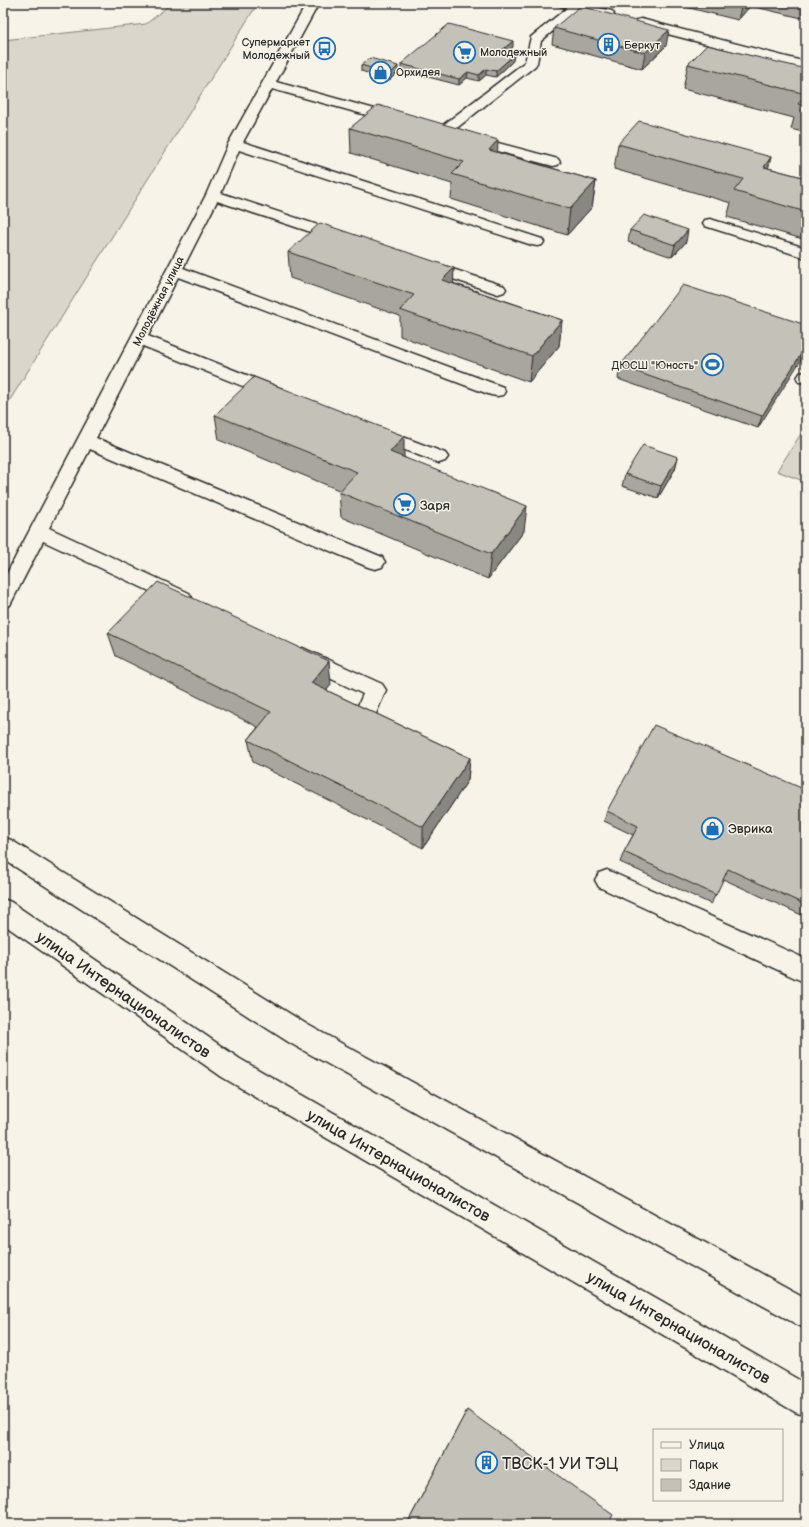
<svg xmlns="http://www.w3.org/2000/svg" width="809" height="1527" viewBox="0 0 809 1527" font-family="'Balsamiq Sans',sans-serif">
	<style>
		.green { fill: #dad6cc; stroke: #82807c }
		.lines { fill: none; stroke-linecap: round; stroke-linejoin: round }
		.minor-casing { stroke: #2b2b2b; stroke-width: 3 }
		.minor { fill: #f7f3e8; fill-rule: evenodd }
		.wall { fill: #a9a69f; stroke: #2b2b2b }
		.shaded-wall { fill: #898782; stroke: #2b2b2b }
		.building { fill: #c4c1b9; stroke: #2b2b2b }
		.labels { text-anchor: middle; stroke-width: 3; stroke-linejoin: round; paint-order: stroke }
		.far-poi-label { font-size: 11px; fill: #2b2b2b; stroke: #f7f3e8; text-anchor: start }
		.far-street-label { font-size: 11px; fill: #2b2b2b; stroke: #f7f3e8 }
		.poi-label { font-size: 13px; fill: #2b2b2b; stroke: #f7f3e8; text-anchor: start }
		.near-street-label { font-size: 16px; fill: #2b2b2b; stroke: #f7f3e8 }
		.near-poi-label { font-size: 16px; fill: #2b2b2b; stroke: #f7f3e8; text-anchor: start }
	</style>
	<rect width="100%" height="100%" fill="#f7f3e8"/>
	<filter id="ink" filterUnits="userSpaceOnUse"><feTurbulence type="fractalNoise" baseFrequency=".025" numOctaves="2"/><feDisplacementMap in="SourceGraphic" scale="8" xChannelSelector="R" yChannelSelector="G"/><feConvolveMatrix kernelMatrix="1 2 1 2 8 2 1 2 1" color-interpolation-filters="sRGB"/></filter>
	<g filter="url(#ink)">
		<g class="green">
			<path d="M172 3H258L3 411V40L146 24Z"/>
			<path d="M806 426V482L777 471Z"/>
		</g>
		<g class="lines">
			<defs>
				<g id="minor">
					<path d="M307 3H319L276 82 404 117 406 120 404 123 399 124 272 89 243 142 542 239 544 242 542 245 537 246 532 245 239 150 221 193 348 235 350 238 348 241 343 242 338 241 217 201 183 268 503 387 505 391 503 395 497 396 491 395 178 277 148 336 282 389 284 393 282 397 276 398 270 397 143 346 96 438 382 557 385 562 382 567 375 569 368 567 90 449 49 528 189 593 192 598 189 603 182 605 175 603 43 541 10 605 3 607V581L206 195 228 144Z"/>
					<path d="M556 3H578L612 11 614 14 612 17 608 18 578 10 541 41 537 63 535 66 448 135H438L436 132 438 129 525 62 531 37 567 8 558 5Z"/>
					<path d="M641 19 806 62V70L637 26 635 23 637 20Z"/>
					<path d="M468 135 558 159 560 162 558 165 553 166 463 142 461 139 463 136Z"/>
					<path d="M710 219 806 248V258L705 226 703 223 705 220Z"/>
					<path d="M425 260 504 286 506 289 504 292 498 294 420 268 417 265 420 262Z"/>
					<path d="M806 372V383L799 382 797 378 800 373Z"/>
					<path d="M377 427 445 453 448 457 445 461 439 463 371 437 368 433 371 429Z"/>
					<path d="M303 648 382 684 386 690 372 723 364 726 356 723 353 717 363 694 296 662 293 656 296 650Z"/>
					<path d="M3 837 11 840 308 1025 806 1298V1329L796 1324 290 1043 3 859Z"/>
					<path d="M607 870 806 959V983L599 887 595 880 599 873Z"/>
					<path d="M3 899 11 902 240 1059 806 1384V1416L795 1412 222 1077 3 924Z"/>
				</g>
			</defs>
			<use href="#minor" class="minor-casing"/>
			<use href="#minor" class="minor"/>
		</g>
		<g class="wall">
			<path d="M669 3H753L738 20Z"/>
			<path d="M756 3H806V19L755 7Z"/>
			<path d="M554 28 666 46 642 69 552 44Z"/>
			<path d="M513 47 505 53 513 61 496 77 486 75 479 81 467 78 459 85 401 70V64Z"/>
			<path d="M688 64 806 69V133L791 129 794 118 683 89Z"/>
			<path d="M361 65 398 72 390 80 361 71Z"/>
			<path d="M350 128 498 152 596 181 592 207 567 235 451 199 452 184 351 153Z"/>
			<path d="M618 144 771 157 768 168 806 178V240L727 217 731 203 614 169Z"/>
			<path d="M630 230 686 242 672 257 628 242Z"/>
			<path d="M288 252 453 283 562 320 559 346 529 382 400 336V316L290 278Z"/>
			<path d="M806 325 758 428 618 379 620 366Z"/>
			<path d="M215 415 404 457 524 531 488 579 341 517 339 492 341 491 219 440Z"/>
			<path d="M678 457 675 469 658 498 622 486 625 474Z"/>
			<path d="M108 633 331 685 326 690 470 758 468 780 423 848 253 762 248 740 258 727 116 656Z"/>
			<path d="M806 790V917L723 879 711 904 620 862 624 852 633 835 604 821 607 811Z"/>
			<path d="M467 1410 608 1524H407Z"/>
		</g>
		<g class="shaded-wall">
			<path d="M742 3H753L738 20Z"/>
			<path d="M669 30 666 46 642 69 645 53Z"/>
			<path d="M513 41V47L500 58V52Z"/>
			<path d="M514 55 513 61 496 77V71Z"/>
			<path d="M398 66V72L390 80V74Z"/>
			<path d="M486 69V75L479 81V75Z"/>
			<path d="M468 72 467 78 459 85V79Z"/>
			<path d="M498 140 497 166 489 150Z"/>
			<path d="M771 157 765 182 764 167Z"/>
			<path d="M596 181 592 207 567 235 570 209Z"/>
			<path d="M688 230 686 242 672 257 675 245Z"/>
			<path d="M454 268 453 294 442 280Z"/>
			<path d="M562 320 559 346 529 382 532 356Z"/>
			<path d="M806 346V352L758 428 762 416Z"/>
			<path d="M404 436V461L390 452Z"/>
			<path d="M678 457 675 469 658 498 661 486Z"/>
			<path d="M527 506 524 531 488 579 491 554Z"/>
			<path d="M329 661 331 685 314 706 311 683Z"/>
			<path d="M470 758 468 780 423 848V827Z"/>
		</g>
		<g class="building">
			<path d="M580 6 669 30 645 53 554 28Z"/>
			<path d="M449 24 513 41 500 52 514 55 496 71 486 69 479 75 468 72 459 79 401 64Z"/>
			<path d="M707 45 806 69V106L798 104 806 94 688 64Z"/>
			<path d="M370 58 398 66 390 74 361 65Z"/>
			<path d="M378 105 498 140 489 150 596 181 570 209 452 174 464 162 350 128Z"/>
			<path d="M639 121 771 157 764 167 806 178V212L734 191 743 179 618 144Z"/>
			<path d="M644 215 688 230 675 245 630 230Z"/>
			<path d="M320 223 454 268 442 280 562 320 532 356 400 310 414 295 288 252Z"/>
			<path d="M683 285 806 325V346L762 416 620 366Z"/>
			<path d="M254 377 404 436 390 452 527 506 491 554 339 492 357 472 215 415Z"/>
			<path d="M643 445 678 457 661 486 625 474Z"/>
			<path d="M158 582 329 661 311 683 470 758 423 827 248 740 271 712 108 633Z"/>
			<path d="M654 725 806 790V905L728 869 716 895 624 852 638 826 607 811Z"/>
			<path d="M467 1410 613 1515 608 1524H407Z"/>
		</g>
	</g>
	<defs>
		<symbol id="building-ring" viewBox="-11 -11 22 22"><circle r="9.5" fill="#f7f3e8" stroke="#1f6fb2" stroke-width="1.5"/><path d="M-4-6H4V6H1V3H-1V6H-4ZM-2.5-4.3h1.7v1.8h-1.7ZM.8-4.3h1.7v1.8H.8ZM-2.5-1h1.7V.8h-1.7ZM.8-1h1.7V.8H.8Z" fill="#1f6fb2"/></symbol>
		<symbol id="bus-ring" viewBox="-11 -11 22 22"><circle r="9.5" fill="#f7f3e8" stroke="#1f6fb2" stroke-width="1.5"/><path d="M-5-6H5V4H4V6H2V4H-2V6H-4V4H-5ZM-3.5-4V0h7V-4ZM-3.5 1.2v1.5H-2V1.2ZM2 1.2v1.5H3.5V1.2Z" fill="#1f6fb2"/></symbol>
		<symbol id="supermarket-ring" viewBox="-11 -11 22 22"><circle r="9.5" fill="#f7f3e8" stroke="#1f6fb2" stroke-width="1.5"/><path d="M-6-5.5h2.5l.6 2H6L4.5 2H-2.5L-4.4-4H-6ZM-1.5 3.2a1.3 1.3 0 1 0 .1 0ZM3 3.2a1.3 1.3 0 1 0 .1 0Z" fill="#1f6fb2"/></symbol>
		<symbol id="shop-ring" viewBox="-11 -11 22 22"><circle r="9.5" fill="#f7f3e8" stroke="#1f6fb2" stroke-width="1.5"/><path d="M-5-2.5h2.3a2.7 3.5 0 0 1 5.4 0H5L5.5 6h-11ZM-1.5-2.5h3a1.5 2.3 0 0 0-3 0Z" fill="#1f6fb2"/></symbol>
		<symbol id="stadium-ring" viewBox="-11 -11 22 22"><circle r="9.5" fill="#f7f3e8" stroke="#1f6fb2" stroke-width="1.5"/><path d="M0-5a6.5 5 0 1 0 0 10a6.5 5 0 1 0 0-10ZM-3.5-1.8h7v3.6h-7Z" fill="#1f6fb2"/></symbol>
	</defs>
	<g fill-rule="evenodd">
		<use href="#building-ring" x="596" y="32" width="25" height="25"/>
		<use href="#bus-ring" x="312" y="36" width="25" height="25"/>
		<use href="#supermarket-ring" x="452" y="40" width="25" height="25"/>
		<use href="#shop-ring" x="368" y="60" width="25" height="25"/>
		<use href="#stadium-ring" x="700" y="352" width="25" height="25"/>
		<use href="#supermarket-ring" x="392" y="492" width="25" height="25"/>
		<use href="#shop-ring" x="700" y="816" width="25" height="25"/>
		<use href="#building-ring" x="474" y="1450" width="25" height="25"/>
	</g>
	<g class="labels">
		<g class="far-poi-label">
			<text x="310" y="46" text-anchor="end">Супермаркет<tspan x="310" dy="13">Молодежный</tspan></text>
			<text x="624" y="49">Беркут</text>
			<text x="480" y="56">Молодежный</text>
			<text x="396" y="76">Орхидея</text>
			<text x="698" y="369" text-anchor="end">ДЮСШ "Юность"</text>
		</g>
		<g class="far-street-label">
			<text transform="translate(158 301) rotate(-63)" y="4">Молодёжная улица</text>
		</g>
		<g class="poi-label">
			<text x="420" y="510">Заря</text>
			<text x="728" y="833">Эврика</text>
		</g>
		<g class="near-street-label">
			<text transform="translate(124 994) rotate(35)" y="6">улица Интернационалистов</text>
			<text transform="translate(399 1165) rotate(30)" y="6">улица Интернационалистов</text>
			<text transform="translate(679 1327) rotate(30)" y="6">улица Интернационалистов</text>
		</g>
		<g class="near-poi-label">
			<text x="502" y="1469">ТВСК-1 УИ ТЭЦ</text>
		</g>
	</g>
	<rect width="809" height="1527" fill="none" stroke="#f7f3e8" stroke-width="16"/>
	<rect x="8" y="8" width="793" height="1511" fill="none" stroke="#2b2b2b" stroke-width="1.5" filter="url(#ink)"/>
	<rect x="653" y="1429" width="130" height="72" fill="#f7f3e8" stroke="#a5a39c"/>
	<rect x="661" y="1442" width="20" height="6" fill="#f7f3e8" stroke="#a5a39c"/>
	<text x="689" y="1449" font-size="12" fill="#2b2b2b">Улица</text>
	<rect x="661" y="1459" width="20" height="12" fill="#dad6cc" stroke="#a5a39c"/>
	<text x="689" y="1469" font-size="12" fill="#2b2b2b">Парк</text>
	<rect x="661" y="1479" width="20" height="12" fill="#c4c1b9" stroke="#a5a39c"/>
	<text x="689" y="1489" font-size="12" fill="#2b2b2b">Здание</text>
</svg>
